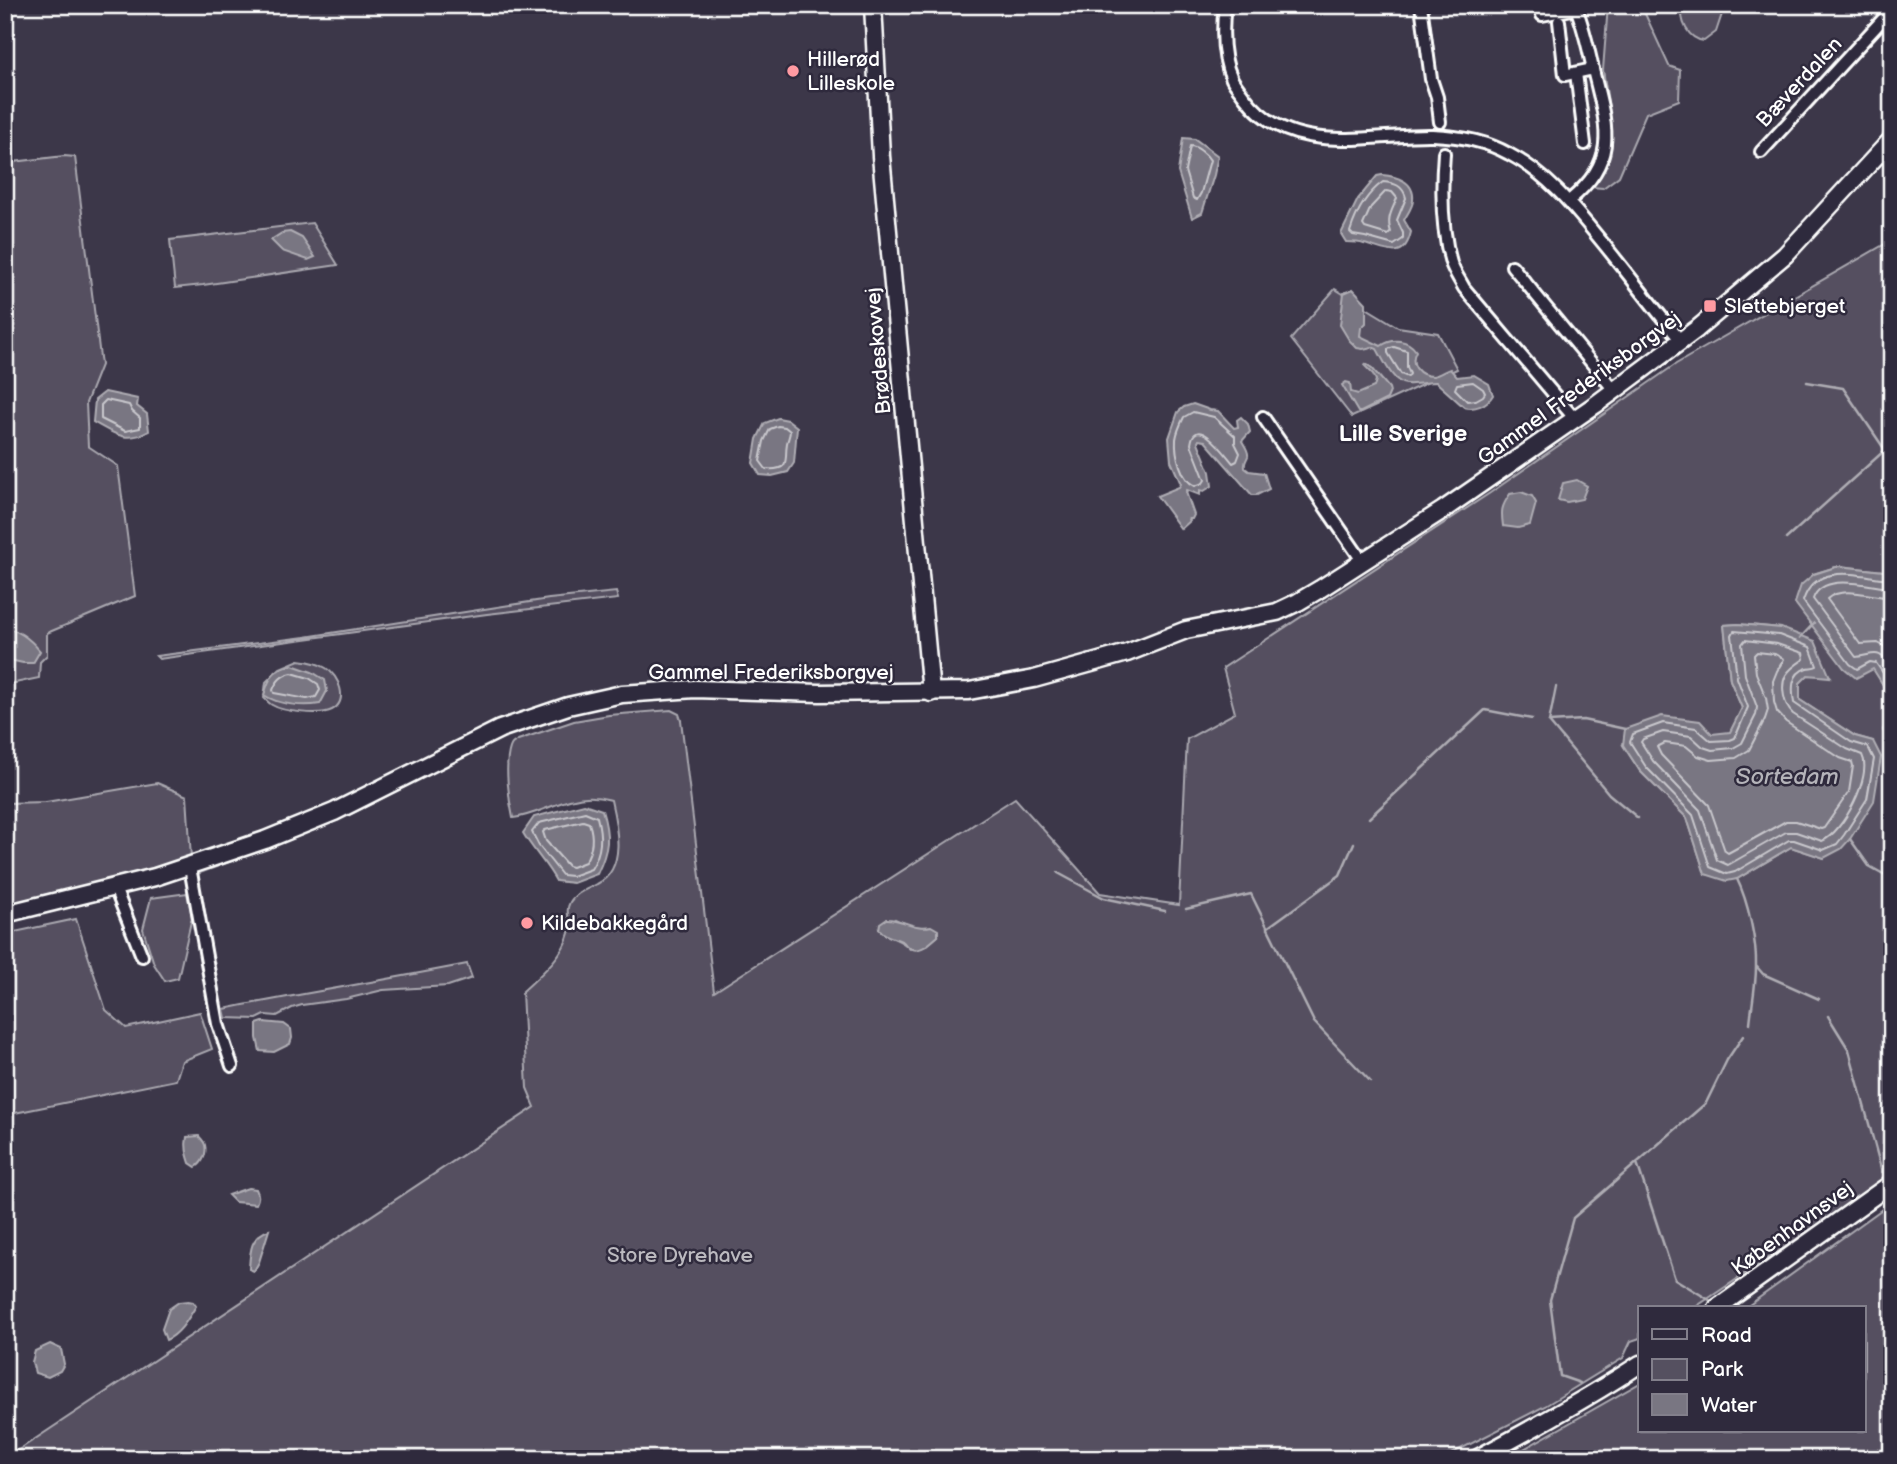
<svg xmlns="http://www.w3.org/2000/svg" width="1897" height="1464" viewBox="0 0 1897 1464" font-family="'Balsamiq Sans',sans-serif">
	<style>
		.green { fill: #555060; stroke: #aaa8b0; stroke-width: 2; fill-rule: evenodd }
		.water { fill: #797682; stroke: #afadb4; stroke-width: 2 }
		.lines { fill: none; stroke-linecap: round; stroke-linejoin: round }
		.shore { stroke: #c9c8cd; stroke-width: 2 }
		.stream { stroke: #afadb4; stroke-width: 2.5 }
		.street-tunnel { stroke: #504b5b; stroke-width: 10; stroke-dasharray: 10 5; stroke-linecap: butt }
		.street-casing { stroke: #fff; stroke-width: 16 }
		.secondary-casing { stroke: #fff; stroke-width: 21 }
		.street { stroke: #2f2a3d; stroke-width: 10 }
		.secondary { stroke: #2f2a3d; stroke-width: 16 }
		.poi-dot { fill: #ff9aa2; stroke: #2f2a3d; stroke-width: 2.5 }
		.labels { text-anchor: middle; stroke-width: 5; stroke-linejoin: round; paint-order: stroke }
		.poi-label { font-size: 21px; fill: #fff; stroke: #2f2a3d; text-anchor: start }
		.street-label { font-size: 21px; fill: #fff; stroke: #2f2a3d }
		.park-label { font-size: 21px; fill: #bbb9bf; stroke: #2f2a3d }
		.neighbourhood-label { font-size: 23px; font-weight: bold; fill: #fff; stroke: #2f2a3d }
		.water-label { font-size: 23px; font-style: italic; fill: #b5b4ba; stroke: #2f2a3d }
	</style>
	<rect width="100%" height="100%" fill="#3c3749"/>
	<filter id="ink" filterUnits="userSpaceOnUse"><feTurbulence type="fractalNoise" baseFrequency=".0143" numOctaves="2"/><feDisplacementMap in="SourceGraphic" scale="14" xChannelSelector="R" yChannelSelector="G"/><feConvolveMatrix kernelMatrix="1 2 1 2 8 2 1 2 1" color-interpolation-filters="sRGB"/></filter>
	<g filter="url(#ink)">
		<g class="green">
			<path d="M1608 5H1641L1669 66 1680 70 1679 100 1646 113 1619 176 1603 188 1591 187 1610 145 1612 128 1603 70Z"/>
			<path d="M1683 5H1725L1716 32 1704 41C1688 39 1679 21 1683 5Z"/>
			<path d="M64 156 75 157 101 365 86 403 88 446 118 466 135 596 47 633V655L40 662 39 678 15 683 5 682V163Z"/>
			<path d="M312 223 338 265 203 285 175 288 170 240Z"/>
			<path d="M1892 240V572L1839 566 1813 574 1844 668H1873C1889 696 1897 698 1883 730L1892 751V1175L1694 1308H1640V1338L1631 1341 1623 1358 1545 1406 1441 1459H5L535 1107 527 1088 522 992C539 976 563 957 569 933 572 922 564 913 570 902 575 893 588 889 597 884 627 869 617 826 611 800 606 799 600 797 594 797 566 795 540 815 513 818 509 800 504 766 510 748 512 743 513 743 518 740L574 721 609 715 671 710 679 714 681 720 714 992 1015 798 1100 893 1179 905 1187 739 1235 713 1223 668 1490 493 1676 364ZM1738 624 1781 628 1830 676 1808 675 1800 683V700L1855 736 1873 741 1824 858 1791 847 1737 879 1705 874 1687 818 1640 771 1623 745 1730 733 1742 708 1730 680 1724 625ZM895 919C909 926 924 928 938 936L926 946 910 949C901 938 888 939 879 928Z"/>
			<path d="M1335 289 1398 327 1438 333 1457 369 1352 417 1291 339Z"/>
			<path d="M616 592 618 599 487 614 159 659 156 656 305 637 549 599Z"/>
			<path d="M299 660C308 661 318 663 326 668 339 676 349 701 332 710 321 716 283 712 272 705 271 705 264 698 264 698L266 682 280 668Z"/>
			<path d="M493 738 497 740 351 814 302 835 197 874V871Z"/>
			<path d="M157 783 187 796 191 858 113 882 5 907V803L46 802Z"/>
			<path d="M187 893 192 917 178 978 165 981 154 964 143 929 151 898Z"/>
			<path d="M76 919 106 1010 126 1028 200 1012 212 1049 182 1061 176 1080 5 1115V934Z"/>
			<path d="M467 964 472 978 448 986 383 990 346 999 302 1005 292 1008 277 1016 265 1015 257 1019 226 1018 224 1009C305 993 386 980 467 964Z"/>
			<path d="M1892 1202V1459H1506L1640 1383V1431H1864V1308H1745Z"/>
		</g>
		<g class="water">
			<path d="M1183 138 1195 139 1218 156 1214 175 1202 213 1192 218 1178 172Z"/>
			<path d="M1382 175C1396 176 1415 181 1413 200 1413 207 1407 214 1404 220L1411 232C1404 263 1386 249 1364 244 1359 242 1352 242 1346 242L1341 234 1358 199 1377 176Z"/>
			<path d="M290 232 302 238 315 257 308 260 282 251 271 240 282 233Z"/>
			<path d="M1353 289 1366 303V323L1361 328 1360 336 1381 346C1393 338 1408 339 1416 351 1409 364 1418 376 1433 376 1439 375 1444 371 1450 369L1457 377 1474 375 1489 384 1493 395C1487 405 1475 410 1464 407L1436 382C1427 382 1416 385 1406 384 1393 383 1383 359 1377 349L1372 347 1363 349 1357 348 1349 340 1340 325 1344 293Z"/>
			<path d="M1366 364 1372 368 1389 388 1390 392 1387 399 1361 412H1358L1342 385 1346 382 1350 383 1351 392 1358 394 1374 387 1376 380 1373 374 1365 366Z"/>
			<path d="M105 392 138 399 137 406 147 414 149 431C126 444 113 433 93 422L95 400Z"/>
			<path d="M1193 404 1210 410 1218 411 1234 428 1238 427 1237 420 1241 417 1248 424 1250 432 1242 441C1244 445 1249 451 1248 456 1246 462 1244 461 1245 468L1249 471 1264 473 1269 489 1257 495H1252L1205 441 1199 440 1198 442 1210 472 1212 486 1204 491 1200 490V495L1187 490 1186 492 1194 515 1192 519H1189L1190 521 1181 529 1157 496 1179 487 1181 484 1171 461 1169 438 1178 412 1184 407Z"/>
			<path d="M778 418 788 420 797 427 794 463 788 472 772 476 760 475 753 463 757 439 765 423Z"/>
			<path d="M1577 480 1587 486 1582 499 1567 502 1558 500 1563 483Z"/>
			<path d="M1521 492 1532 496 1536 503 1530 525 1518 528 1503 526C1501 511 1501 507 1510 494Z"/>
			<path d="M1839 566 1892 572V699L1873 669 1856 678 1844 668 1795 603 1801 585 1814 574Z"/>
			<path d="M1738 624 1781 628 1815 641 1830 677 1808 675 1800 683V700L1855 736 1873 741 1881 757 1874 801 1850 839 1841 849 1824 858 1791 847 1737 879 1727 881 1705 874 1687 818 1640 771 1623 745 1625 729 1662 716 1700 721 1712 734 1730 732 1742 708 1730 680 1724 625Z"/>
			<path d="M5 628C20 630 31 640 40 651L33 663H23L5 659Z"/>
			<path d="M292 665 312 672 325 680 327 691 320 704C304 707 278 705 264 695 270 676 272 670 292 665Z"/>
			<path d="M584 804 602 810C610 837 609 849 597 874L573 883 556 881C547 864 533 850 523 833L534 817Z"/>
			<path d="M886 919C901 918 915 930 931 926L938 930V936C930 943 919 955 908 947 902 942 907 943 899 940 890 937 885 936 879 929L880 923Z"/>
			<path d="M263 1022 284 1024 291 1029 292 1038 290 1044 274 1052 260 1051 257 1038V1024Z"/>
			<path d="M199 1136C201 1139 204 1141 205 1145 207 1153 203 1163 196 1167L190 1163C187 1154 185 1147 187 1137Z"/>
			<path d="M248 1188 256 1189C259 1195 259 1198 256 1204L235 1202 228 1195Z"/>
			<path d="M269 1230 259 1262 254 1271 249 1269C250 1252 250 1236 269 1230Z"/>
			<path d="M188 1301 193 1302 196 1306C188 1319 180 1334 166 1340L162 1329 169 1309 179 1302Z"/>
			<path d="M50 1344 61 1349 64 1364 60 1371 48 1377 35 1373 32 1362 35 1351Z"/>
		</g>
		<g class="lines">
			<g class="shore">
				<path d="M1190 146C1197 146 1206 154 1210 160L1201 193 1197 200 1193 198 1185 171Z"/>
				<path d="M1383 182C1394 183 1403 185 1406 198L1397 220 1403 233V239L1394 245 1365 237 1353 235 1350 232C1356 213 1366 194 1383 182Z"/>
				<path d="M1386 191 1392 192 1397 198C1392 211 1386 218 1391 232L1388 235 1365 228 1363 225 1371 207Z"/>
				<path d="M1394 347 1407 351V367L1410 374 1408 377 1401 374 1388 353V349Z"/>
				<path d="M1473 382 1483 389 1485 393 1483 396 1476 400 1467 401 1455 389 1457 384Z"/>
				<path d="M106 400 129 405 132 411 140 418V428L125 431 101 419V405Z"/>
				<path d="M1193 412 1214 417 1235 436V443L1240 453 1237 461 1233 463C1226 455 1195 412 1191 444L1205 480 1203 483 1195 486C1181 480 1175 454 1176 439 1177 432 1181 423 1184 417Z"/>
				<path d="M778 426 785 427 790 431C790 435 788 439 787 443 784 459 792 471 766 469L760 461 764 441 770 429Z"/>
				<path d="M1892 579C1861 577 1816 560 1803 601L1850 664 1857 669 1870 662 1876 663 1892 686"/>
				<path d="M1892 588C1870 587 1823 571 1813 599L1856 657C1876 655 1878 647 1892 669"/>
				<path d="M1892 598C1872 597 1842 585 1827 599L1860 644 1878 643 1892 651"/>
				<path d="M1734 631 1779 635 1810 647 1817 666C1814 668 1810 667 1807 668 1790 673 1792 691 1794 703L1851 742 1868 747 1874 759 1867 799 1844 835 1837 844 1823 850 1794 840H1789L1735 872 1727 874 1710 867 1693 815 1646 767 1630 742 1633 734 1663 723 1696 728 1711 741 1730 740 1735 738 1748 707 1737 678 1732 635Z"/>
				<path d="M1745 640 1777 644 1803 653 1804 659C1798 663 1790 668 1786 675 1780 686 1784 706 1793 714L1847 749 1862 755C1873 775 1843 833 1822 841L1796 832H1786L1728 865 1717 860 1700 810 1653 761 1641 742 1643 739 1663 732 1691 736 1703 747 1712 750 1733 748 1742 743 1756 715 1757 707 1745 675 1742 644Z"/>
				<path d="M1757 652 1775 654 1784 659 1777 671 1773 681 1774 702 1777 712 1786 722 1840 758 1852 762 1853 766 1849 792 1824 828 1821 829 1796 821H1786L1728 853 1725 851 1709 805 1661 755 1657 747 1665 743 1686 746 1698 756 1711 760 1736 758 1749 750 1765 719 1768 710 1766 698 1756 673 1754 655Z"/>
				<path d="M292 673 309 678 318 684 320 690 316 697 307 699 274 693 273 690C277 680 282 675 292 673Z"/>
				<path d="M585 812 597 817C602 836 602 852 591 869L572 876 562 875 539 846 532 832 539 823Z"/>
				<path d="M583 821 589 823C594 837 593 849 585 862L572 867 568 866 546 841 543 832 545 830Z"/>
			</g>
			<g class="stream">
				<path d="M1786 539 1885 450 1843 388 1807 382"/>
				<path d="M1800 638 1814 623"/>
				<path d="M1549 722 1609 794 1638 818"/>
				<path d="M1549 722 1583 720 1625 729"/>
				<path d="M1549 722 1556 687"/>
				<path d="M1369 818 1485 710 1532 719"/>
				<path d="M1850 839 1869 866 1887 876 1892 885"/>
				<path d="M1058 873 1104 898 1165 911"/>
				<path d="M1737 879C1748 901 1757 943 1756 967 1756 985 1752 1004 1750 1023"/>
				<path d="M1186 909 1251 894 1314 1022 1370 1081"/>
				<path d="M1267 928 1340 875 1354 843"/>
				<path d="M1757 967 1763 974 1819 999"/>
				<path d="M1828 1016 1849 1050 1882 1172"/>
				<path d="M1637 1163 1675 1279 1711 1301"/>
				<path d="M1580 1383 1560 1376 1550 1300 1573 1218 1706 1103 1727 1060 1743 1036"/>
			</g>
			<path class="street-tunnel" d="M1440 122 1444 153"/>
			<defs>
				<g id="street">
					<path d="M1225 5C1222 29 1221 56 1232 79 1235 85 1240 90 1244 96 1290 159 1367 134 1432 135 1459 136 1486 141 1509 154 1546 173 1572 205 1598 237 1626 271 1653 307 1681 341"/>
					<path d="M1421 5 1431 79 1437 97 1440 122"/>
					<path d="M1541 5 1542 15 1577 8"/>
					<path d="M1559 21 1565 75 1593 69"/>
					<path d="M1576 73 1585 144"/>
					<path d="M1761 152 1885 17 1892 6"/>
					<path d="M1444 153C1441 190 1441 228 1451 263 1454 272 1460 280 1464 288L1574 418"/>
					<path d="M1569 201C1618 160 1608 130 1594 74 1589 51 1584 27 1575 5"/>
					<path d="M1512 266 1614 390"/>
					<path d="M1263 417 1363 562"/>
					<path d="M190 867 218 1024 232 1066"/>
					<path d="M115 888 142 956"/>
				</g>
				<g id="secondary">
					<path d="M873 5 881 156 931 693"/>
					<path d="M5 914 155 877 265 840 334 812 500 729 568 706 622 694 695 689 820 693 969 691 1034 679 1099 661 1127 653 1186 630 1277 612 1298 602 1320 589 1443 510 1595 405 1697 329 1785 255 1892 139"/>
					<path d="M1717 1308 1892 1183"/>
					<path d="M1476 1459C1532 1429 1587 1399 1640 1364"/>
				</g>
			</defs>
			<use href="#street" class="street-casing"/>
			<use href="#secondary" class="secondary-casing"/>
			<use href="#street" class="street"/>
			<use href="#secondary" class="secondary"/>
		</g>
	</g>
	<g class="poi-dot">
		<circle cx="793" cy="71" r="7"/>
		<rect x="1703" y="299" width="14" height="14" rx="3.5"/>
		<circle cx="527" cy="923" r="7"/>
	</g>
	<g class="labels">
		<g class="poi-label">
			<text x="807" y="66">Hillerød<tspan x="807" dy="24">Lilleskole</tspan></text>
			<text x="1724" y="313">Slettebjerget</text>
			<text x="541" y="930">Kildebakkegård</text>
		</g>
		<g class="street-label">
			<text transform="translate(1799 82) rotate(-47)" y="7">Bæverdalen</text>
			<text transform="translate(878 351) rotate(-95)" y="7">Brødeskovvej</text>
			<text transform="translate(1579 388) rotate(-36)" y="7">Gammel Frederiksborgvej</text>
			<text x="771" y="679">Gammel Frederiksborgvej</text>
			<text transform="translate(1792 1228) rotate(-36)" y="7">Københavnsvej</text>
		</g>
		<g class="park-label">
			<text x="680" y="1262">Store Dyrehave</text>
		</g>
		<g class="neighbourhood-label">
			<text x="1403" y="441">Lille Sverige</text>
		</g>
		<g class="water-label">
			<text x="1787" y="784">Sortedam</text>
		</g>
	</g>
	<rect width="1897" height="1464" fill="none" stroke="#2f2a3d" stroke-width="28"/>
	<rect x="14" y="14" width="1869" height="1436" fill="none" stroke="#fff" stroke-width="2.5" filter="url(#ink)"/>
	<rect x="1638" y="1306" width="228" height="126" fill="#2f2a3d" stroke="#827f8b" stroke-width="2"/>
	<rect x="1652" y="1329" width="35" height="10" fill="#2f2a3d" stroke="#827f8b" stroke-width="2"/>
	<text x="1701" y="1342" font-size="21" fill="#ffffff">Road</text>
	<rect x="1652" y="1359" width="35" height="21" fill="#555060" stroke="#827f8b" stroke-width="2"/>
	<text x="1701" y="1376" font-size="21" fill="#ffffff">Park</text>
	<rect x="1652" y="1394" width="35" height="21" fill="#797682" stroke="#827f8b" stroke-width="2"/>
	<text x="1701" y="1412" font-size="21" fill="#ffffff">Water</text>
</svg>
